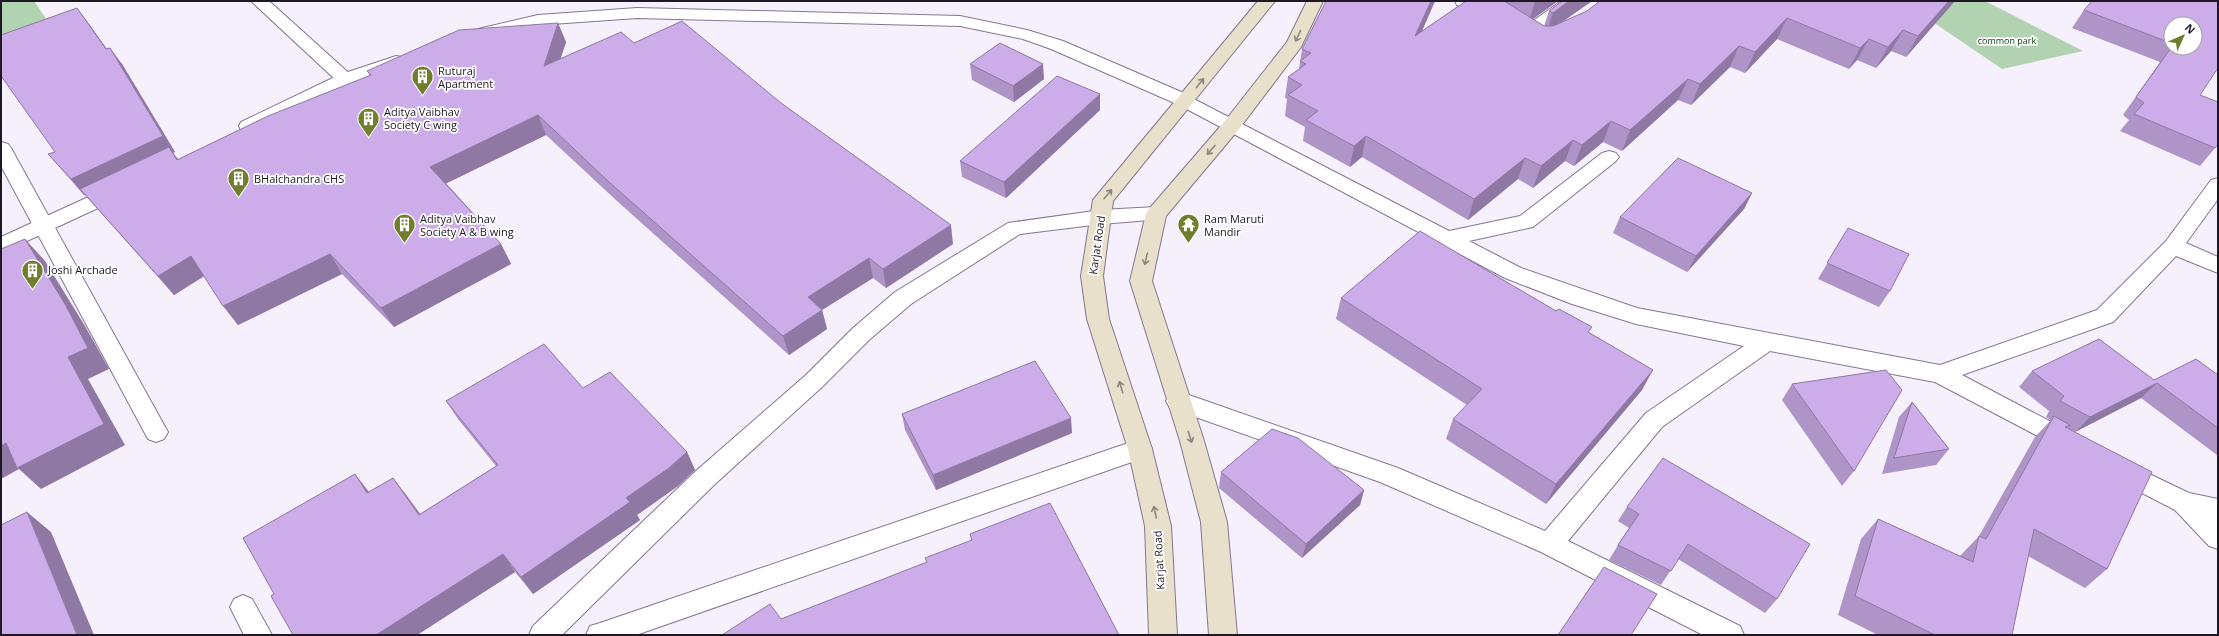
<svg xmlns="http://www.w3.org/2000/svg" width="2219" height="636" viewBox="0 0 2219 636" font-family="'Open Sans',sans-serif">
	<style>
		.green { fill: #b2d3b1 }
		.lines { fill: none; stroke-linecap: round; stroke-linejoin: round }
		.minor-casing { stroke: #857692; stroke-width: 2 }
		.tertiary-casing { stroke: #857692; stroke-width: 2 }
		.secondary-casing { stroke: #857692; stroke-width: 2 }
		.minor { fill: #fff; fill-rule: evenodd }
		.tertiary { fill: #fff; fill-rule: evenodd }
		.secondary { fill: #e8e0cb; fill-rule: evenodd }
		.wall { fill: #af94c8; fill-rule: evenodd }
		.shaded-wall { fill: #8f78a3 }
		.building { fill: #ccace9; stroke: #8f78a3 }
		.oneway { stroke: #8d867f }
		.labels { text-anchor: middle; stroke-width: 3.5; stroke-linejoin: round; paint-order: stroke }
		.far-park-label { font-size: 9px; fill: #033d0a; stroke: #fff }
		.poi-label { font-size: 11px; fill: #1d1823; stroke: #fff; text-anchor: start }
		.street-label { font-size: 11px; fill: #1d1823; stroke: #fff }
	</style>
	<rect width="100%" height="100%" fill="#f6f0fc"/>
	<g class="green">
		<path d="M1 1H34L47 20 1 37Z"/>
		<path d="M1910 1H1985L2083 51 2002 69 1905 3Z"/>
	</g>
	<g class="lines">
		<defs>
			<g id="minor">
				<path d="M251 1H269L351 75 354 79 351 83 345 85 339 83Z"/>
				<path d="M1455 1C1490 1 1499 5 1529 24L1561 1H1580L1535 36C1518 40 1505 21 1490 15 1480 11 1468 8 1457 5Z"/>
				<path d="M1186 95 1449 231 1520 216 1602 153 1609 151 1616 153 1619 157 1616 161 1533 227 1469 241 1521 268 1637 308 1940 365 2097 310 2166 241 2211 180 2218 178V199L2186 243 2218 257V273L2176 256 2113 322 1962 375 2076 435 2080 442 2076 449 2068 452 1935 382 1770 351 1662 427 1568 541 1740 626 1744 635H1703L1541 552 1380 482 1170 408 1166 401 1170 394 1178 392 1186 394 1398 468 1545 531 1646 413 1744 346 1636 324 1572 304 1505 278 1179 105 1177 101 1179 97Z"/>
				<path d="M1 142 8 144 11 148 164 425 168 432 164 439 156 442 148 439 1 166Z"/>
				<path d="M1140 439 1149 442 1152 449 1149 456 636 635H586L590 626 600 623Z"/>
				<path d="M2120 460 2189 493 2218 499V549L2209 546 2175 510 2111 477 2108 470 2111 463Z"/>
				<path d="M243 595 252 599 272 635H244L230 607 234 599Z"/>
			</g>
			<g id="tertiary">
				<path d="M637 8 960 16 1027 30 1063 41 1193 97 1195 101 1193 105 1186 107 1179 105 1051 49 1023 39 960 26 637 18 538 25 484 38 478 37 475 33 478 29 538 15Z"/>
				<path d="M396 56 402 57 405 61 402 65 351 83 255 130 248 132 241 130 239 126 241 122 339 75Z"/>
				<path d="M119 183 126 185 129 190 126 195 1 253V237Z"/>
				<path d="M1156 207 1163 209 1166 214 1163 219 1101 224 1020 234 911 304 869 340 822 387 715 484 562 635H529L533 626 697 470 806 375 853 328 895 292 1008 223 1101 210Z"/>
			</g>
			<g id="secondary">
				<path d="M1258 1H1275L1113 201 1103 276 1109 319 1152 449 1171 526 1177 635H1149L1145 526 1128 449 1087 319 1081 276 1093 200Z"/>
				<path d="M1307 1H1323L1301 47 1239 129 1166 216 1152 281 1204 441 1227 522 1237 635H1209L1201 522 1180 441 1130 281 1146 214 1149 209 1225 121 1287 42Z"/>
			</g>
		</defs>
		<use href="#minor" class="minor-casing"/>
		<use href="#tertiary" class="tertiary-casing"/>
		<use href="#secondary" class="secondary-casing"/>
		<use href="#minor" class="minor"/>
		<use href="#tertiary" class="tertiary"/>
		<use href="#secondary" class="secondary"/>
	</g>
	<g class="wall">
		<path d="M1435 1 1422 31 1466 1H1558L1533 19 1544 26 1549 11 1562 1H1592L1562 22 1955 1 1906 57 1891 51 1876 68 1857 60 1849 69 1777 39 1745 73 1730 67 1691 105 1678 100 1622 151 1603 142 1574 166 1565 161 1533 188 1518 179 1468 220 1362 157 1350 167 1303 141 1305 127 1285 116 1287 99 1285 98 1288 77 1299 69 1302 49Z"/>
		<path d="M2218 1 2200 95 2215 148 2200 166 2120 131 2129 120 2123 115 2160 62 2072 28 2084 10ZM2171 24 2195 48H2171Z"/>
		<path d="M77 8 107 49 122 64 175 152 173 153 178 159 370 76 367 71 558 23 566 42 560 59 634 43 781 103 953 244 886 288 873 278 822 310 827 329 789 355 617 201 546 135 446 183 501 244 511 264 394 327 342 274 238 325 204 276 174 295 85 195H84L62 170 48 154 55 152Z"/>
		<path d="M970 64 1044 79 1014 102 972 80Z"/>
		<path d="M1100 110 1006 198 962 177 960 161Z"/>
		<path d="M1752 193 1744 209 1687 272 1613 233 1620 217Z"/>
		<path d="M1848 228 1890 291 1879 307 1818 279Z"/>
		<path d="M1341 298 1589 333 1642 390 1546 504 1446 439 1453 419 1467 405 1336 319Z"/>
		<path d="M2032 371 2154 380 2218 375V455H2217L2141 398 2075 432 2067 428H2066L2107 569 2085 588 2028 556 2012 635H1878L1838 615 1861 539 1878 519 1960 556 1979 536 2035 437 2051 420 2046 417 2049 411 2019 387Z"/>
		<path d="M1792 384 1854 471 1842 486 1782 400Z"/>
		<path d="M583 388 687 452 695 470 678 486 637 515 640 520 533 594 515 572 417 635H293L274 594 369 492 393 478 420 514 496 466 458 419 446 401Z"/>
		<path d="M1912 402 1949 449 1936 465 1882 474 1899 417Z"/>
		<path d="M902 414 1072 433 936 490 905 430Z"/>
		<path d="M1221 472 1364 490 1360 505 1302 558 1219 488Z"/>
		<path d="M1627 507 1777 599 1765 613 1678 559 1661 585 1609 560 1618 545 1629 528 1618 521Z"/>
	</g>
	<g class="shaded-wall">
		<path d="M1431 1H1435L1411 56 1415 36Z"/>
		<path d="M1535 1H1558L1529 22Z"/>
		<path d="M1569 1H1592L1546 33 1553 13Z"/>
		<path d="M1949 1H1955L1906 57 1918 36Z"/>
		<path d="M77 8 89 24 118 65 106 49Z"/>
		<path d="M1787 18 1777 39 1745 73 1755 52Z"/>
		<path d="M558 23 566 42 552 85 544 66Z"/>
		<path d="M1903 30 1891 51 1876 68 1888 47Z"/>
		<path d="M1869 39 1857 60 1849 69 1860 48Z"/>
		<path d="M1739 46 1730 67 1691 105 1700 84Z"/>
		<path d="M110 48 122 64 175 152 173 153 183 166 84 195 71 179Z"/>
		<path d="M1043 64 1044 79 1014 102 1013 86Z"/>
		<path d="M1688 79 1678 100 1622 151 1630 130Z"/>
		<path d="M1100 94V110L1006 198 1004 182Z"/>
		<path d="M538 115 546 135 441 186 430 167Z"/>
		<path d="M1611 121 1603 142 1574 166 1582 145Z"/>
		<path d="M1366 136 1362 157 1350 167 1354 146Z"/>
		<path d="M1573 140 1565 161 1533 188 1541 166Z"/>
		<path d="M1525 158 1518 179 1468 220 1474 199Z"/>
		<path d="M1752 193 1744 209 1687 272 1696 256Z"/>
		<path d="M951 225 953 244 886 288 883 269Z"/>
		<path d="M25 239 45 261 85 326 109 369 88 379 125 445 41 489 19 469 1 479V446L68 357Z"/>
		<path d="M501 244 511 264 394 327 381 308Z"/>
		<path d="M330 254 342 274 238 325 223 306Z"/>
		<path d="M191 256 206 275 174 295 158 276Z"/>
		<path d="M869 258 873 278 822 310 827 329 789 355 783 336 808 297Z"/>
		<path d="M1653 370 1642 390 1546 504 1556 484Z"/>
		<path d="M2157 383 2141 398 2075 432 2090 417Z"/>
		<path d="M1071 418 1072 433 936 490 933 475Z"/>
		<path d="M687 452 695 470 678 486 637 515 640 520 533 594 521 577Z"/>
		<path d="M355 474 369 492 367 493Z"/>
		<path d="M393 478 407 496 433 532 419 515Z"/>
		<path d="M1364 490 1360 505 1302 558 1306 544Z"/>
		<path d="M27 512 51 532 94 635H77Z"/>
		<path d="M503 554 515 572 417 635H376Z"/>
	</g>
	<g class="building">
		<path d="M1326 1H1431L1415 36 1466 1H1504L1544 26H1553L1587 11 1600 1H1949L1918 36 1903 30 1888 47 1869 39 1860 48 1787 18 1755 52 1739 46 1700 84 1688 79 1630 130 1611 121 1582 145 1573 140 1541 166 1525 158 1474 199 1366 136 1354 146 1306 120 1318 111 1288 95 1302 85 1288 77 1306 64 1300 61 1311 53 1302 49Z"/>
		<path d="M1562 1H1569L1553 13 1549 11Z"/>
		<path d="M2092 1H2218V68L2200 95 2218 102V144L2215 148 2134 114 2144 103 2136 97 2171 48H2195V24H2171V43L2084 10Z"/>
		<path d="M77 8 106 49 110 48 163 136 71 179 48 154 55 152 1 76V35Z"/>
		<path d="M682 21 781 103 951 225 883 269 869 258 808 297 822 310 783 336 609 182 538 115 430 167 501 244 381 308 330 254 223 306 191 256 158 276 80 189 169 147 177 160 268 116 371 75 367 71 459 30 558 23 544 66 621 32 634 43Z"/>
		<path d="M1000 43 1043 64 1013 86 970 64Z"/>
		<path d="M1057 76 1100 94 1004 182 960 161Z"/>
		<path d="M1678 158 1752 193 1696 256 1620 217Z"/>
		<path d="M1848 228 1909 254 1890 291 1827 263Z"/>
		<path d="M1420 231 1556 311 1559 309 1592 327 1588 332 1653 370 1556 484 1453 419 1482 389 1341 298Z"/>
		<path d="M25 239 65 304 88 348 68 357 104 424 17 468 6 443 1 446V249Z"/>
		<path d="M2099 339 2154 380 2196 359 2218 375V428L2157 383 2090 417 2060 401 2064 396 2032 371Z"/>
		<path d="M544 344 583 388 610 372 687 452 669 468 626 498 630 502 521 577 503 554 376 635H293L271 596 274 594 243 538 355 474 367 493 393 478 419 515 498 465 446 401Z"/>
		<path d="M1035 361 1071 418 933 475 902 414Z"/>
		<path d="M1886 370 1902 390 1854 471 1792 384Z"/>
		<path d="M1912 402 1949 449 1894 458Z"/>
		<path d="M2054 416 2070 425 2065 427 2152 472 2107 569 2034 529 2012 635H1935L1855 596 1878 519 1973 562 1979 536 1986 539Z"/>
		<path d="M1272 429 1298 438 1364 490 1306 544 1221 472Z"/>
		<path d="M1663 458 1810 544 1777 599 1688 544 1671 571 1618 545 1639 514 1627 507Z"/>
		<path d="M1050 503 1119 635H722L770 604 781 619 927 562 925 558 972 540 970 534Z"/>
		<path d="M27 512 77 635H1V525Z"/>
		<path d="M1604 567 1657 594 1631 635H1558Z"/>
	</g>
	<defs><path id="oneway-shaft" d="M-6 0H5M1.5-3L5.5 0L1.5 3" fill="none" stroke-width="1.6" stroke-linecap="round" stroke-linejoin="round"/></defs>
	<g class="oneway">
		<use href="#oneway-shaft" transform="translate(1298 36) rotate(115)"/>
		<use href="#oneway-shaft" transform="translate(1200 83) rotate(-51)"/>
		<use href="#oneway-shaft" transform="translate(1211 150) rotate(131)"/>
		<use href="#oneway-shaft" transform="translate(1108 194) rotate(-50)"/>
		<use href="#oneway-shaft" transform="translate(1146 259) rotate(103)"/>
		<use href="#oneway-shaft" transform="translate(1121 387) rotate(-107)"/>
		<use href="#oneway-shaft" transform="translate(1190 437) rotate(72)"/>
		<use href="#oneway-shaft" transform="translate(1155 512) rotate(-103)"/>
	</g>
	<defs>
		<symbol id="building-pin" viewBox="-11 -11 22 30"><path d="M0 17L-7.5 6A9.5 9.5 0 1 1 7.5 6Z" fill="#707e2b" stroke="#fff"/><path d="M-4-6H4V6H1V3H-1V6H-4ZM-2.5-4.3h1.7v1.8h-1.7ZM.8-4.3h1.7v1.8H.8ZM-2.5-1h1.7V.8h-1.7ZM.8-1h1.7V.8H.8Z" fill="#fff"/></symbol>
		<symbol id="temple-pin" viewBox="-11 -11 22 30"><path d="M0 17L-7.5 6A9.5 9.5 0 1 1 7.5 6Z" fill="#707e2b" stroke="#fff"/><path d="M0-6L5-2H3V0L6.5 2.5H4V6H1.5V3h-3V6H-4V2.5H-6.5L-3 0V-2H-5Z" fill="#fff"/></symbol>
	</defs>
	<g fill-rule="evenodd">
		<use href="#building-pin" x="410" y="64" width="25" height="34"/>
		<use href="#building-pin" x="356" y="106" width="25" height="34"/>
		<use href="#building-pin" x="226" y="166" width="25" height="34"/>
		<use href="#building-pin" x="392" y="212" width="25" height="34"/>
		<use href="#temple-pin" x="1176" y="212" width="25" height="34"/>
		<use href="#building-pin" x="20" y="258" width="25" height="34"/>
	</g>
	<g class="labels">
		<g class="far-park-label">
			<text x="2007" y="44">common park</text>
		</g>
		<g class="poi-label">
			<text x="438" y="75">Ruturaj<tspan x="438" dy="13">Apartment</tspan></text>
			<text x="384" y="116">Aditya Vaibhav<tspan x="384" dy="13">Society C wing</tspan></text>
			<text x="254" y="183">BHalchandra CHS</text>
			<text x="420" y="223">Aditya Vaibhav<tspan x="420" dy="13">Society A &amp; B wing</tspan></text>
			<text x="1204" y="223">Ram Maruti<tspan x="1204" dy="13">Mandir</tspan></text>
			<text x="48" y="274">Joshi Archade</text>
		</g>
		<g class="street-label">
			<text transform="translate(1097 245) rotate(-82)" y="4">Karjat Road</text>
			<text transform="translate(1159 560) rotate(-93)" y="4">Karjat Road</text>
		</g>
	</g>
	<rect width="2219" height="636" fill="none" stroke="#1d1823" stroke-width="4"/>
	<g transform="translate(2183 36) rotate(45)"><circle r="19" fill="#ffffff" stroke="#a5a3a7"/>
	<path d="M0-3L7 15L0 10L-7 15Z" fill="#707e2b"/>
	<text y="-6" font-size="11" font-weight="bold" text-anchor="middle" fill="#1d1823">N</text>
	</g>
</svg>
